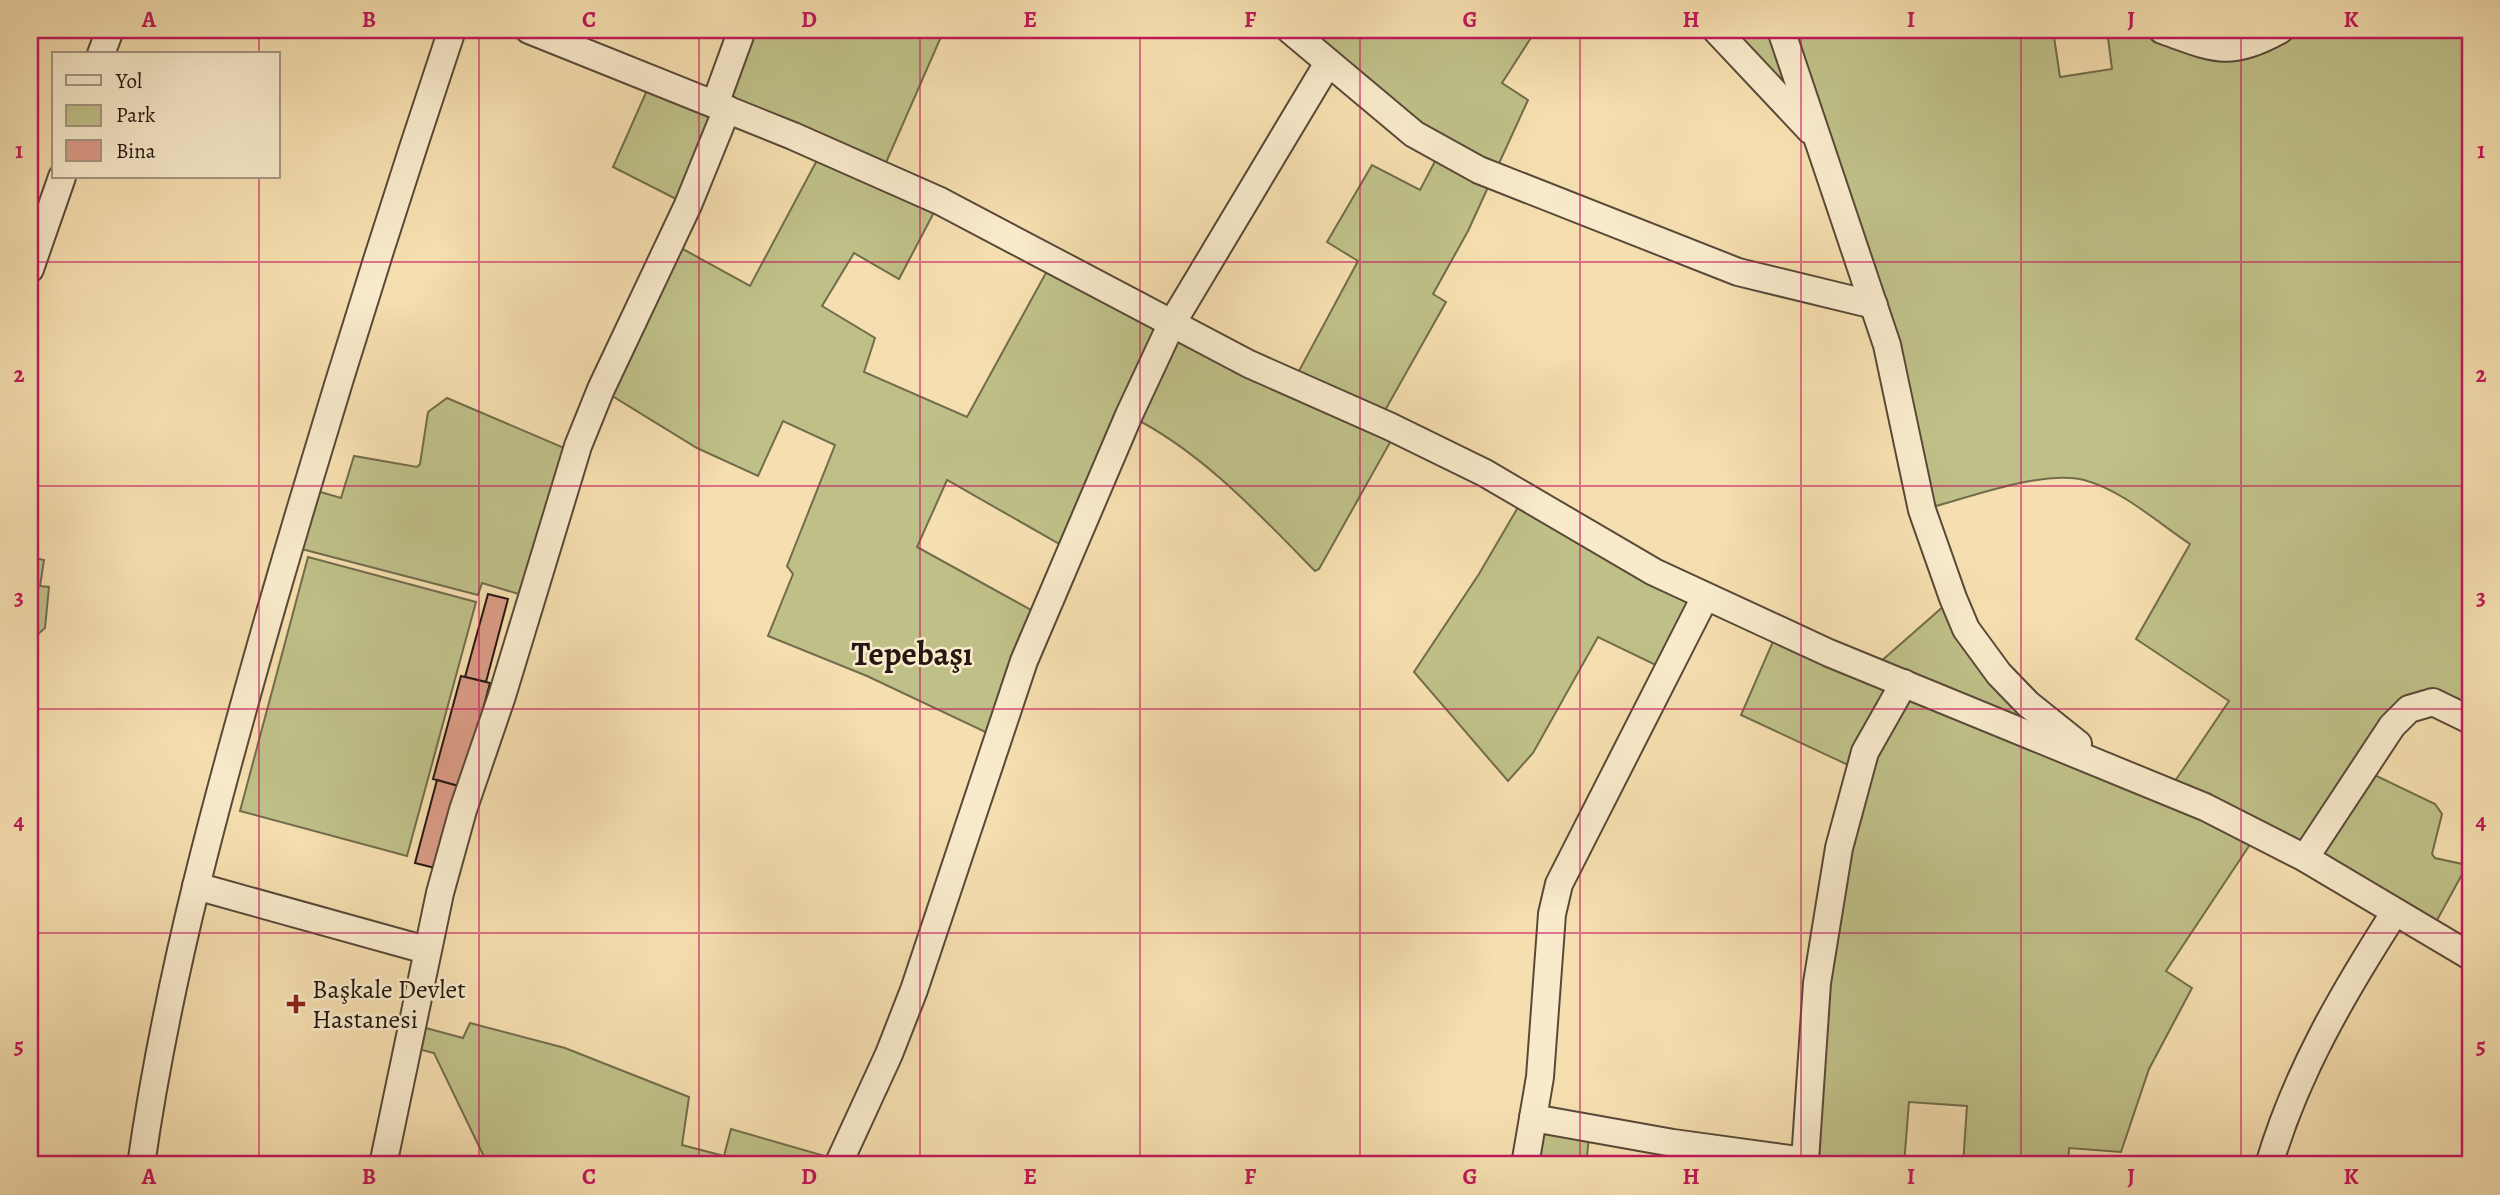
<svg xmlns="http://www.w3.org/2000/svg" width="2500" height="1195" viewBox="0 0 2500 1195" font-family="Alegreya,serif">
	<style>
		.green { fill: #bfc088; stroke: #726c4c; stroke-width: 2 }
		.building { fill: #db9b86; stroke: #251711; stroke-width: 2 }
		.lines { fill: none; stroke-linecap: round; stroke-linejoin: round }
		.minor-casing { stroke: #594938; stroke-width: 30 }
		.minor { stroke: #f8eacb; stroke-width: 26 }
		.grid { fill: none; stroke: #c2185b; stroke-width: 2; stroke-opacity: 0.55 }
		.poi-dot { fill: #8f2418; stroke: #f8eacb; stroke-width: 2.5 }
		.labels { text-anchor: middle; stroke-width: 5; stroke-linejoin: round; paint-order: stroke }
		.poi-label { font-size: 26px; fill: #251711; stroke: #f8eacb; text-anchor: start }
		.district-label { font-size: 33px; font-weight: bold; fill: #251711; stroke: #f8eacb }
		.neatline { fill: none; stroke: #c2185b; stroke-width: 2.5 }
		.grid-label { font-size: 23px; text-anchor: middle; font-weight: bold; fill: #c2185b }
	</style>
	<rect width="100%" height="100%" fill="#f5deaf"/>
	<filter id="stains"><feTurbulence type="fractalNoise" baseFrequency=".00286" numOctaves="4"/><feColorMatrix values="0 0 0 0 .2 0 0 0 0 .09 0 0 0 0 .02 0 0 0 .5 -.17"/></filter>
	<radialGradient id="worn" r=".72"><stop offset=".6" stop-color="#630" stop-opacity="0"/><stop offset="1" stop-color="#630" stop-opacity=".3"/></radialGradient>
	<g class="green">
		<path d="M742 30H944L881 174 940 201 899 279 854 253 822 306 875 338 864 372 967 417 1053 260 1292 384 1358 261 1327 242 1372 165 1420 190 1441 150 1290 30H1536L1502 83 1528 100 1468 231 1433 294 1446 302 1379 421 1397 430 1319 569 1315 571C1259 514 1201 451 1130 416L1070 550 947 480 917 547 1042 616 998 738 867 676 768 636 793 574 787 566 835 445 783 421 758 476 697 448 601 389 672 243 750 286 823 149 727 109 688 205 613 167 652 79 715 104Z"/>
		<path d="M1716 30H2053L2060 77 2112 69 2107 30H2162L2202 45 2280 30H2470V720L2433 702 2364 770 2435 804 2442 814 2432 854 2435 858 2462 864 2465 869 2430 933 2257 834 2166 971 2192 988 2149 1069 2121 1152 2069 1148 2068 1165H1963L1967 1106 1909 1102 1904 1165H1848L1805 1161 1859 770 1741 715 1778 630 1871 670 1953 598 2063 733 2169 790 2229 701 2136 639 2190 544C2157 522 2122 490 2084 480 2043 469 1965 499 1922 510L1818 139Z"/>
		<path d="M447 398 576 453 532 598 482 583 478 595 290 546 307 488 341 498 354 456 417 467 420 464 428 412Z"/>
		<path d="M1524 497 1705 597 1668 671 1598 637 1533 753 1508 781 1414 672 1479 574Z"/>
		<path d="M30 557 44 560 40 586 49 587 45 628 37 635 30 669Z"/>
		<path d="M308 557 476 602 407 856 240 811Z"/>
		<path d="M470 1023 565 1048 689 1097 682 1145 724 1156 731 1129 856 1165H488L434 1053 406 1046 411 1024 463 1038Z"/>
		<path d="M1533 1118 1590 1128 1587 1156 1631 1165H1525Z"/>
	</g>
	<g class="building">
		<path d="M488 594 508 599 486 682 465 677Z"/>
		<path d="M461 676 490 683 462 787 433 779Z"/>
		<path d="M437 780 458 786 435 868 415 863Z"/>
	</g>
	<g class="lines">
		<defs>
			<g id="minor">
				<path d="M529 30 793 136 940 201 1249 364 1389 426 1485 473 1654 572 1829 653 2205 807 2305 858 2470 956"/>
				<path d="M1290 30 1414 134 1479 170 1738 272 1874 305"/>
				<path d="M1716 30 1810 130"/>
				<path d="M1781 30 1887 345 1922 510 1953 598 1966 629 1999 674 2028 704 2078 744"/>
				<path d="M2162 30C2215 49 2228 58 2280 30"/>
				<path d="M101 54 110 30"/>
				<path d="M715 104 742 30"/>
				<path d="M30 269 62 177"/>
				<path d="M2305 858 2392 726 2409 709 2433 702 2470 720"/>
				<path d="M196 886 426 950"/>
				<path d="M1533 1118 1673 1143 1805 1161 1817 983 1839 848 1865 752 1904 683"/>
				<path d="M141 1165C168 975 219 791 272 606 328 413 388 221 452 30"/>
				<path d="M383 1165 440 893 463 810 502 696 578 446 601 389 688 205 727 109"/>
				<path d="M838 1165 889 1054 914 990 1024 661 1129 415 1171 325 1328 63"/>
				<path d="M1525 1165 1540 1077 1552 914 1559 884 1705 597"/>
				<path d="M2269 1165C2296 1073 2343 993 2395 912"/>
			</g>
		</defs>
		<use href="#minor" class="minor-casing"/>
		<use href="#minor" class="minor"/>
	</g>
	<path class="grid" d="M259 30V54M479 30V1165M699 30V1165M920 30V1165M1140 30V1165M1360 30V1165M1580 30V1165M1801 30V1165M2021 30V1165M2241 30V1165M259 177V1165M30 262H2470M30 486H2470M30 709H2470M30 933H2470"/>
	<path class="poi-dot" d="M292.5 993.5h7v7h7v7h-7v7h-7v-7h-7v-7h7z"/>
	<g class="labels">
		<g class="poi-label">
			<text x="312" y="998">Başkale Devlet<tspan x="312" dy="30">Hastanesi</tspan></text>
		</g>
		<g class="district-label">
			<text x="912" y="665">Tepebaşı</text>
		</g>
	</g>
	<rect width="2500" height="1195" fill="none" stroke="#f5deaf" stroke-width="77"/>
	<rect x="52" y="52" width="228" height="126" fill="#f8eacb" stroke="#a49681" stroke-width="2"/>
	<rect x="66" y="75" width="35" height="10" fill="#f8eacb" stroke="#a49681" stroke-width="2"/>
	<text x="116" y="88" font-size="21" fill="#251711">Yol</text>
	<rect x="66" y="105" width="35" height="21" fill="#bfc088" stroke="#a49681" stroke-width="2"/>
	<text x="116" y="122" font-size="21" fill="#251711">Park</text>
	<rect x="66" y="140" width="35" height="21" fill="#db9b86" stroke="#a49681" stroke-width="2"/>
	<text x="116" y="158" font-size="21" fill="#251711">Bina</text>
	<rect x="38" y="38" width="2424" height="1118" class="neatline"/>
	<g class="grid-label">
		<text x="149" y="27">A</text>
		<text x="369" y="27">B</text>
		<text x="589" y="27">C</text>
		<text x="809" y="27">D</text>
		<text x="1030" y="27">E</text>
		<text x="1250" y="27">F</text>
		<text x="1470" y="27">G</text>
		<text x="1691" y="27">H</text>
		<text x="1911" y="27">I</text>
		<text x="2131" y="27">J</text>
		<text x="2351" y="27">K</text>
		<text x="19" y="158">1</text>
		<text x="2481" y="158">1</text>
		<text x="19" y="382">2</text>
		<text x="2481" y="382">2</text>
		<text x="19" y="605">3</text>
		<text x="2481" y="605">3</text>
		<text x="19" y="829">4</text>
		<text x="2481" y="829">4</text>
		<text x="19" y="1053">5</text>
		<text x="2481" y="1053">5</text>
		<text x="149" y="1184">A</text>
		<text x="369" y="1184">B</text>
		<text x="589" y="1184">C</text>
		<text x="809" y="1184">D</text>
		<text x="1030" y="1184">E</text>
		<text x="1250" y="1184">F</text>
		<text x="1470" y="1184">G</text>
		<text x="1691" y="1184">H</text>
		<text x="1911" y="1184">I</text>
		<text x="2131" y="1184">J</text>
		<text x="2351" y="1184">K</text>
	</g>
	<rect width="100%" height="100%" filter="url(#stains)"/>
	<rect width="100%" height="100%" fill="url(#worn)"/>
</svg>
